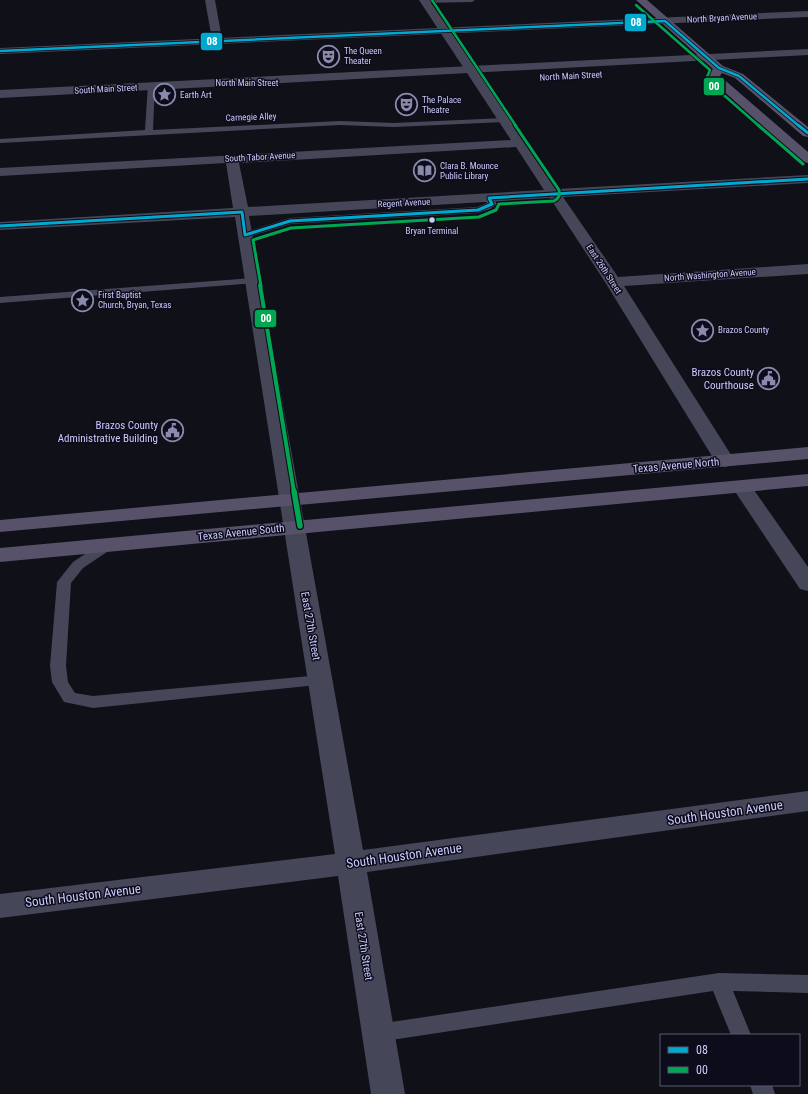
<svg xmlns="http://www.w3.org/2000/svg" width="808" height="1094" viewBox="0 0 808 1094" font-family="'Roboto Condensed',sans-serif">
	<style>
		.lines { fill: none; stroke-linecap: round; stroke-linejoin: round }
		.service { fill: #454658; fill-rule: evenodd }
		.minor { fill: #454658; fill-rule: evenodd }
		.tertiary { fill: #454658; fill-rule: evenodd }
		.primary { fill: #57516a; fill-rule: evenodd }
		.bus-1-far1-casing { stroke: #0d0c1b; stroke-width: 4 }
		.bus-1-casing { stroke: #0d0c1b; stroke-width: 5 }
		.bus-2-far3-casing { stroke: #0d0c1b; stroke-width: 4 }
		.bus-2-far2-casing { stroke: #0d0c1b; stroke-width: 5 }
		.bus-2-far1-casing { stroke: #0d0c1b; stroke-width: 6 }
		.bus-2-casing { stroke: #0d0c1b; stroke-width: 8 }
		.bus-1-far1 { stroke: #00a9ce; stroke-width: 2.5 }
		.bus-1 { stroke: #00a9ce; stroke-width: 3 }
		.bus-2-far3 { stroke: #00a651; stroke-width: 2.5 }
		.bus-2-far2 { stroke: #00a651; stroke-width: 3 }
		.bus-2-far1 { stroke: #00a651; stroke-width: 4 }
		.bus-2 { stroke: #00a651; stroke-width: 5.5 }
		.bus-dot { fill: #cacbfb; stroke: #0d0c1b; stroke-width: 1.5 }
		.labels { text-anchor: middle; stroke-width: 3; stroke-linejoin: round; paint-order: stroke }
		.far-street-label { font-size: 9px; fill: #cacbfb; stroke: #0d0c1b }
		.far-poi-label { font-size: 9px; fill: #cacbfb; stroke: #0d0c1b; text-anchor: start }
		.far-bus-label { font-size: 9px; fill: #cacbfb; stroke: #0d0c1b }
		.poi-label { font-size: 11px; fill: #cacbfb; stroke: #0d0c1b; text-anchor: end }
		.street-label { font-size: 11px; fill: #cacbfb; stroke: #0d0c1b }
		.near-street-label { font-size: 13px; fill: #cacbfb; stroke: #0d0c1b }
		.line-badge { stroke: #0d0c1b; stroke-width: 1.5 }
		.badge-label { font-size: 11px; text-anchor: middle; font-weight: bold; fill: #fff }
	</style>
	<rect width="100%" height="100%" fill="#101018"/>
	<g class="lines">
		<g class="service">
			<path d="M425 0H475L472 2 423 3 422 2Z"/>
			<path d="M148 84H151L155 86 153 130 340 121 394 123 504 118 508 120 504 122 394 127 340 125 0 143V139L145 130Z"/>
			<path d="M489 195 492 196 497 204 490 209 478 213 291 224 245 238 240 235 242 233 290 218 477 207 487 203 484 198Z"/>
			<path d="M253 278 257 279 258 281 257 283 0 303V297Z"/>
			<path d="M108 541 113 542 115 545 113 548 83 568 71 583 66 666 68 682 75 693 93 696 321 675 327 676 329 680 327 684 93 708 64 702 52 682 50 666 57 582 73 562 103 542Z"/>
			<path d="M719 973 808 975V993L733 991 751 1035H731L713 991 378 1042 371 1039 368 1033 371 1027 378 1024Z"/>
			<path d="M750 1085H772L775 1094H753Z"/>
		</g>
		<g class="minor">
			<path d="M205 0H215L221 34 215 44 211 45 206 42 211 34Z"/>
			<path d="M419 0H429L558 189 808 175V183L563 197 618 277 808 264V274L624 286 735 461 732 465 725 467 718 465 715 461 605 282 550 198 249 216 363 850 808 791V811L367 872 405 1094H371L338 876 0 918V894L335 854 235 217 0 230V222L233 208 226 163 0 176V168L511 140ZM516 147 544 190 248 207 239 163Z"/>
			<path d="M742 481 749 483 808 567V591L800 589 732 487 735 483Z"/>
		</g>
		<g class="tertiary">
			<path d="M808 11V17L0 54V48Z"/>
			<path d="M808 49V55L0 98V90Z"/>
		</g>
		<g class="primary">
			<path d="M636 0H647L723 66 743 74 808 127V137L803 136 735 78 722 73 720 76 808 152V163L803 162 710 79 708 77 713 69Z"/>
			<path d="M808 447V459L0 532V520Z"/>
			<path d="M808 474V486L0 562V548Z"/>
		</g>
		<defs>
			<path id="bus-1-far1" d="M0 51 665 21 719 68 739 76 799 126"/>
			<g id="bus-1">
				<path d="M798 125 808 133"/>
				<path d="M0 226 242 212 245 235 290 221 478 210 492 204 489 198 808 179"/>
			</g>
			<g id="bus-2-far3">
				<path d="M432 0 516 126"/>
				<path d="M636 5 710 70 707 77 709 82 759 126"/>
			</g>
			<g id="bus-2-far2">
				<path d="M758 125 803 164"/>
				<path d="M261 286 253 240 291 228 479 217 496 210 499 204 554 201C559 198 560 196 559 190L515 125"/>
			</g>
			<path id="bus-2-far1" d="M260 285 294 492"/>
			<path id="bus-2" d="M294 491 300 526"/>
		</defs>
		<use href="#bus-1-far1" class="bus-1-far1-casing"/>
		<use href="#bus-1" class="bus-1-casing"/>
		<use href="#bus-2-far3" class="bus-2-far3-casing"/>
		<use href="#bus-2-far2" class="bus-2-far2-casing"/>
		<use href="#bus-2-far1" class="bus-2-far1-casing"/>
		<use href="#bus-2" class="bus-2-casing"/>
		<use href="#bus-1-far1" class="bus-1-far1"/>
		<use href="#bus-1" class="bus-1"/>
		<use href="#bus-2-far3" class="bus-2-far3"/>
		<use href="#bus-2-far2" class="bus-2-far2"/>
		<use href="#bus-2-far1" class="bus-2-far1"/>
		<use href="#bus-2" class="bus-2"/>
	</g>
	<defs>
		<symbol id="theatre-ring" viewBox="-11 -11 22 22"><circle r="9.5" fill="#0d0c1b" stroke="#898aac" stroke-width="1.5"/><path d="M-5-5.5Q0-4 5-5.5V0Q5 5 0 6Q-5 5-5 0ZM-3.3-2.5H-1v1.5H-3.3ZM1-2.5H3.3v1.5H1ZM-2.8 1Q0 5.5 2.8 1Z" fill="#898aac"/></symbol>
		<symbol id="sight-ring" viewBox="-11 -11 22 22"><circle r="9.5" fill="#0d0c1b" stroke="#898aac" stroke-width="1.5"/><path d="M0-6L1.8-2.2L6-1.7L2.9 1.2L3.7 5.4L0 3.3L-3.7 5.4L-2.9 1.2L-6-1.7L-1.8-2.2Z" fill="#898aac"/></symbol>
		<symbol id="library-ring" viewBox="-11 -11 22 22"><circle r="9.5" fill="#0d0c1b" stroke="#898aac" stroke-width="1.5"/><path d="M-6-4Q-3-5.5-.7-3.5V5Q-3 3-6 4ZM6-4Q3-5.5 .7-3.5V5Q3 3 6 4Z" fill="#898aac"/></symbol>
		<symbol id="civic-ring" viewBox="-11 -11 22 22"><circle r="9.5" fill="#0d0c1b" stroke="#898aac" stroke-width="1.5"/><path d="M-.6-6.5H3V-4.5H.6V-3L4-1V1h2V6H-6V1h2V-1L-.6-3ZM-1.2 2.5V6h2.4V2.5Z" fill="#898aac"/></symbol>
	</defs>
	<g fill-rule="evenodd">
		<use href="#theatre-ring" x="316" y="44" width="25" height="25"/>
		<use href="#sight-ring" x="152" y="82" width="25" height="25"/>
		<use href="#theatre-ring" x="394" y="92" width="25" height="25"/>
		<use href="#library-ring" x="412" y="158" width="25" height="25"/>
		<use href="#sight-ring" x="70" y="288" width="25" height="25"/>
		<use href="#sight-ring" x="690" y="318" width="25" height="25"/>
		<use href="#civic-ring" x="756" y="366" width="25" height="25"/>
		<use href="#civic-ring" x="160" y="418" width="25" height="25"/>
	</g>
	<circle class="bus-dot" cx="432" cy="220" r="3.5"/>
	<g class="labels">
		<g class="far-street-label">
			<text transform="translate(722 18) rotate(-3)" y="3">North Bryan Avenue</text>
			<text transform="translate(571 76) rotate(-3)" y="3">North Main Street</text>
			<text x="247" y="86">North Main Street</text>
			<text transform="translate(106 89) rotate(-3)" y="3">South Main Street</text>
			<text transform="translate(251 117) rotate(-2)" y="3">Carnegie Alley</text>
			<text transform="translate(260 157) rotate(-3)" y="3">South Tabor Avenue</text>
			<text transform="translate(404 203) rotate(-3)" y="3">Regent Avenue</text>
			<text transform="translate(604 269) rotate(57)" y="3">East 26th Street</text>
			<text transform="translate(710 275) rotate(-4)" y="3">North Washington Avenue</text>
		</g>
		<g class="far-poi-label">
			<text x="344" y="54">The Queen<tspan x="344" dy="10">Theater</tspan></text>
			<text x="180" y="98">Earth Art</text>
			<text x="422" y="103">The Palace<tspan x="422" dy="10">Theatre</tspan></text>
			<text x="440" y="169">Clara B. Mounce<tspan x="440" dy="10">Public Library</tspan></text>
			<text x="98" y="298">First Baptist<tspan x="98" dy="10">Church, Bryan, Texas</tspan></text>
			<text x="718" y="333">Brazos County</text>
		</g>
		<g class="far-bus-label">
			<text x="432" y="234">Bryan Terminal</text>
		</g>
		<g class="poi-label">
			<text x="754" y="376">Brazos County<tspan x="754" dy="13">Courthouse</tspan></text>
			<text x="158" y="429">Brazos County<tspan x="158" dy="13">Administrative Building</tspan></text>
		</g>
		<g class="street-label">
			<text transform="translate(676 465) rotate(-5)" y="4">Texas Avenue North</text>
			<text transform="translate(241 532) rotate(-6)" y="4">Texas Avenue South</text>
			<text transform="translate(311 626) rotate(80)" y="4">East 27th Street</text>
			<text transform="translate(364 946) rotate(81)" y="4">East 27th Street</text>
		</g>
		<g class="near-street-label">
			<text transform="translate(725 812) rotate(-8)" y="5">South Houston Avenue</text>
			<text transform="translate(404 855) rotate(-8)" y="5">South Houston Avenue</text>
			<text transform="translate(83 895) rotate(-7)" y="5">South Houston Avenue</text>
		</g>
	</g>
	<g class="line-badge">
		<rect x="624" y="13" width="23" height="19" rx="4" fill="#00a9ce"/>
		<rect x="200" y="32" width="23" height="19" rx="4" fill="#00a9ce"/>
		<rect x="703" y="77" width="22" height="19" rx="4" fill="#00a651"/>
		<rect x="254" y="309" width="23" height="19" rx="4" fill="#00a651"/>
	</g>
	<g class="badge-label">
		<text x="636" y="26">08</text>
		<text x="212" y="45">08</text>
		<text x="714" y="90">00</text>
		<text x="266" y="322">00</text>
	</g>
	<rect x="660" y="1034" width="140" height="52" fill="#0d0c1b" stroke="#595875"/>
	<rect x="668" y="1047" width="20" height="6" fill="#00a9ce" stroke="#595875"/>
	<text x="696" y="1054" font-size="12" fill="#cacbfb">08</text>
	<rect x="668" y="1067" width="20" height="6" fill="#00a651" stroke="#595875"/>
	<text x="696" y="1074" font-size="12" fill="#cacbfb">00</text>
</svg>
